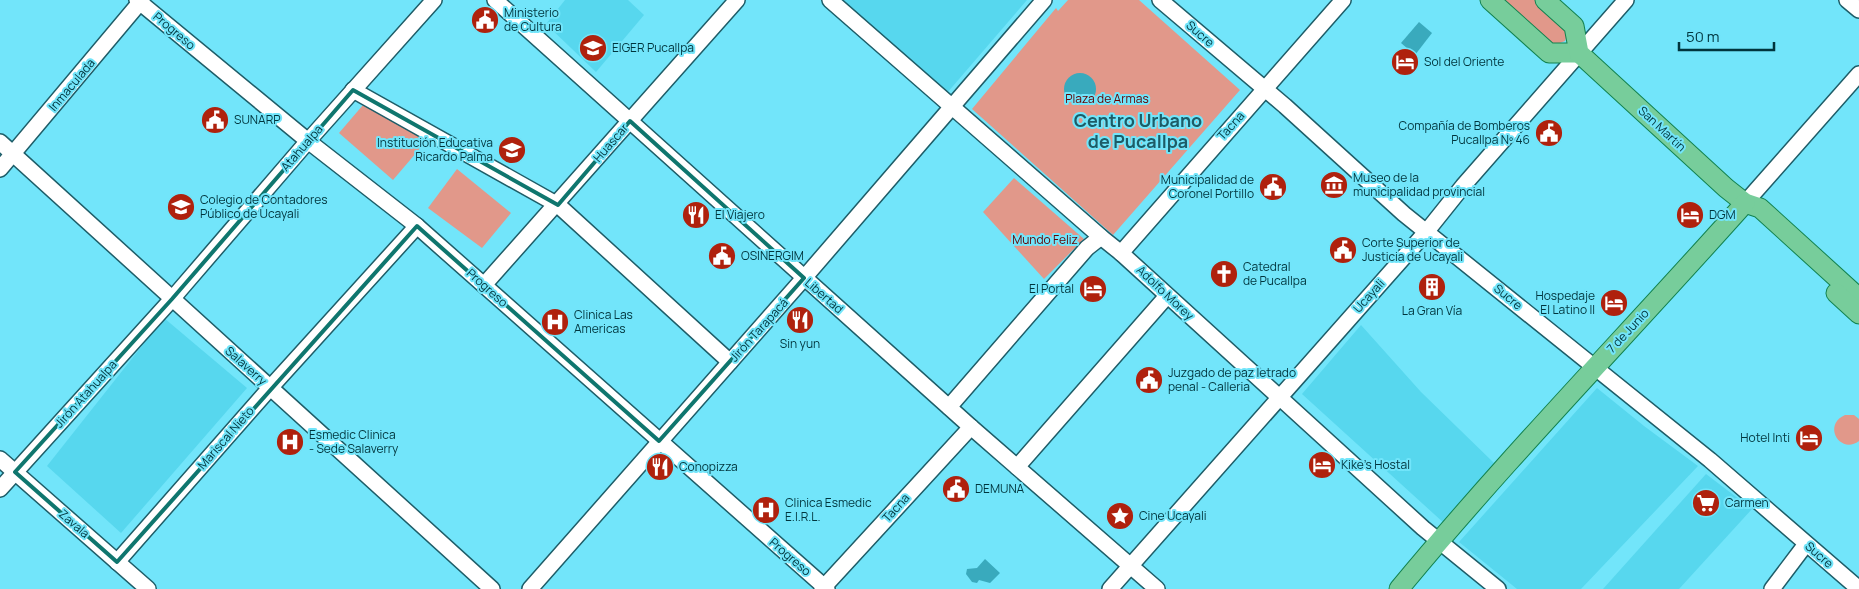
<svg xmlns="http://www.w3.org/2000/svg" width="1859" height="589" viewBox="0 0 1859 589" font-family="Manrope,sans-serif">
	<style>
		.built { fill: #57d7ee }
		.green { fill: #e1988a }
		.water { fill: #39aabd }
		.lines { fill: none; stroke-linecap: round; stroke-linejoin: round }
		.minor-casing { stroke: #1e5d68; stroke-width: 18 }
		.major-casing { stroke: #12824f; stroke-width: 21 }
		.minor { stroke: #fff; stroke-width: 15 }
		.major { stroke: #77cd9b; stroke-width: 19 }
		.marked { fill: none; stroke: #0f766e; stroke-width: 4; stroke-linejoin: round }
		.labels { text-anchor: middle; stroke-width: 4; stroke-linejoin: round; paint-order: stroke }
		.poi-label { font-size: 12px; fill: #00353d; stroke: #72e5fa; text-anchor: start }
		.street-label { font-size: 12px; fill: #00353d; stroke: #72e5fa }
		.park-label { font-size: 12px; fill: #610200; stroke: #72e5fa }
		.district-label { font-size: 18px; font-weight: bold; fill: #1d5c67; stroke: #72e5fa }
	</style>
	<rect width="100%" height="100%" fill="#72e5fa"/>
	<g class="built">
		<path d="M565 0H628L644 15 596 72 546 24Z"/>
		<path d="M841 0H1027L947 93Z"/>
		<path d="M164 318 247 388 121 533 47 466Z"/>
		<path d="M1361 325 1421 392 1494 463 1445 524 1302 394Z"/>
		<path d="M1597 388 1644 426 1698 466 1581 589H1517L1459 542Z"/>
		<path d="M1706 474 1752 509 1679 589H1603Z"/>
	</g>
	<g class="green">
		<path d="M1068 0H1139L1240 90 1113 235 972 109 1056 8 1058 11Z"/>
		<path d="M1499 0H1539L1570 26 1565 41 1552 46Z"/>
		<path d="M363 105 428 139 393 180 339 133Z"/>
		<path d="M457 169 511 213 482 248 428 208Z"/>
		<path d="M1014 178 1084 239 1044 279 983 212Z"/>
		<path d="M1845 415H1854L1859 419V441C1840 455 1822 425 1845 415Z"/>
	</g>
	<g class="water">
		<path d="M1419 22 1432 33 1415 55 1401 43Z"/>
		<circle cx="1080" cy="89" r="16"/>
		<path d="M985 559 1000 573 990 583 979 580 977 583 972 582 966 574 967 569 977 568Z"/>
	</g>
	<g class="lines">
		<defs>
			<g id="minor">
				<path d="M137 0 308 141 417 226 827 589"/>
				<path d="M495 0 971 427 1157 589"/>
				<path d="M830 0 1101 237 1121 253 1423 528 1498 589"/>
				<path d="M1160 0 1285 106 1404 214 1710 460 1859 589"/>
				<path d="M1847 0 1859 10"/>
				<path d="M353 90 558 205 730 362"/>
				<path d="M0 142 492 589"/>
				<path d="M0 169 142 0"/>
				<path d="M1745 203 1859 74"/>
				<path d="M1121 253 1343 0"/>
				<path d="M484 285 737 0"/>
				<path d="M949 407 1087 248 1101 237"/>
				<path d="M0 459 148 589"/>
				<path d="M1017 467 1167 296"/>
				<path d="M0 489 172 299 308 141 434 0"/>
				<path d="M117 562 270 388 417 226"/>
				<path d="M530 589 804 278 1044 0"/>
				<path d="M822 589 971 427"/>
				<path d="M1110 589 1427 231 1463 186 1626 0"/>
				<path d="M1772 589 1806 544"/>
			</g>
			<g id="major">
				<path d="M1490 0 1549 53H1579"/>
				<path d="M1545 0 1574 26 1579 53 1726 188 1745 203 1760 208 1859 298"/>
				<path d="M1836 293 1859 314"/>
				<path d="M1399 589C1509 456 1630 332 1745 203"/>
			</g>
		</defs>
		<use href="#minor" class="minor-casing"/>
		<use href="#major" class="major-casing"/>
		<use href="#minor" class="minor"/>
		<use href="#major" class="major"/>
	</g>
	<path class="marked" d="M353 90 558 205 630 121 804 278 659 441 417 226 117 562 15 472 172 299Z"/>
	<defs>
		<symbol id="civic-disc" viewBox="-11 -11 22 22"><circle r="9.5" fill="#af210d" stroke="#72e5fa"/><path d="M-.6-6.5H3V-4.5H.6V-3L4-1V1h2V6H-6V1h2V-1L-.6-3ZM-1.2 2.5V6h2.4V2.5Z" fill="#fff"/></symbol>
		<symbol id="university-disc" viewBox="-11 -11 22 22"><circle r="9.5" fill="#af210d" stroke="#72e5fa"/><path d="M0-5L7-2L0 1L-7-2ZM-4 1L0 2.5L4 1V4Q0 6-4 4Z" fill="#fff"/></symbol>
		<symbol id="hotel-disc" viewBox="-11 -11 22 22"><circle r="9.5" fill="#af210d" stroke="#72e5fa"/><path d="M-6-4.5h1.5V1H6V5H4.5V3h-9V5H-6ZM-4 0a1.8 1.8 0 1 1 3.6 0ZM.5 0V-2.5h3Q6-2.5 6 0Z" fill="#fff"/></symbol>
		<symbol id="school-disc" viewBox="-11 -11 22 22"><circle r="9.5" fill="#af210d" stroke="#72e5fa"/><path d="M0-5L7-2L0 1L-7-2ZM-4 1L0 2.5L4 1V4Q0 6-4 4Z" fill="#fff"/></symbol>
		<symbol id="museum-disc" viewBox="-11 -11 22 22"><circle r="9.5" fill="#af210d" stroke="#72e5fa"/><path d="M0-6L6-3V-2H-6V-3ZM-5-1h2V3h-2ZM-1-1h2V3h-2ZM3-1h2V3H3ZM-6 4H6V6H-6Z" fill="#fff"/></symbol>
		<symbol id="restaurant-disc" viewBox="-11 -11 22 22"><circle r="9.5" fill="#af210d" stroke="#72e5fa"/><path d="M-5-6h1v4h1v-4h1v4h1v-4h1v5L-1.5 .5V6h-2V.5L-5-1ZM5-6V6H3V1.5H1.5Q1.5-4 5-6Z" fill="#fff"/></symbol>
		<symbol id="church-disc" viewBox="-11 -11 22 22"><circle r="9.5" fill="#af210d" stroke="#72e5fa"/><path d="M-1.2-6h2.4v3.5h3.3v2.4h-3.3V6h-2.4V-.1h-3.3v-2.4h3.3Z" fill="#fff"/></symbol>
		<symbol id="building-disc" viewBox="-11 -11 22 22"><circle r="9.5" fill="#af210d" stroke="#72e5fa"/><path d="M-4-6H4V6H1V3H-1V6H-4ZM-2.5-4.3h1.7v1.8h-1.7ZM.8-4.3h1.7v1.8H.8ZM-2.5-1h1.7V.8h-1.7ZM.8-1h1.7V.8H.8Z" fill="#fff"/></symbol>
		<symbol id="hospital-disc" viewBox="-11 -11 22 22"><circle r="9.5" fill="#af210d" stroke="#72e5fa"/><path d="M-5-5h3v3.5h4V-5h3V5h-3V1.5h-4V5h-3Z" fill="#fff"/></symbol>
		<symbol id="supermarket-disc" viewBox="-11 -11 22 22"><circle r="9.5" fill="#af210d" stroke="#72e5fa"/><path d="M-6-5.5h2.5l.6 2H6L4.5 2H-2.5L-4.4-4H-6ZM-1.5 3.2a1.3 1.3 0 1 0 .1 0ZM3 3.2a1.3 1.3 0 1 0 .1 0Z" fill="#fff"/></symbol>
		<symbol id="sight-disc" viewBox="-11 -11 22 22"><circle r="9.5" fill="#af210d" stroke="#72e5fa"/><path d="M0-6L1.8-2.2L6-1.7L2.9 1.2L3.7 5.4L0 3.3L-3.7 5.4L-2.9 1.2L-6-1.7L-1.8-2.2Z" fill="#fff"/></symbol>
	</defs>
	<g fill-rule="evenodd">
		<use href="#civic-disc" x="469" y="4" width="32" height="32"/>
		<use href="#university-disc" x="577" y="32" width="32" height="32"/>
		<use href="#hotel-disc" x="1389" y="46" width="32" height="32"/>
		<use href="#civic-disc" x="199" y="104" width="32" height="32"/>
		<use href="#civic-disc" x="1533" y="117" width="32" height="32"/>
		<use href="#school-disc" x="496" y="134" width="32" height="32"/>
		<use href="#museum-disc" x="1318" y="169" width="32" height="32"/>
		<use href="#civic-disc" x="1257" y="171" width="32" height="32"/>
		<use href="#university-disc" x="165" y="191" width="32" height="32"/>
		<use href="#restaurant-disc" x="680" y="199" width="32" height="32"/>
		<use href="#hotel-disc" x="1674" y="199" width="32" height="32"/>
		<use href="#civic-disc" x="1327" y="234" width="32" height="32"/>
		<use href="#civic-disc" x="706" y="240" width="32" height="32"/>
		<use href="#church-disc" x="1208" y="258" width="32" height="32"/>
		<use href="#building-disc" x="1416" y="271" width="32" height="32"/>
		<use href="#hotel-disc" x="1077" y="273" width="32" height="32"/>
		<use href="#hotel-disc" x="1598" y="287" width="32" height="32"/>
		<use href="#restaurant-disc" x="784" y="304" width="32" height="32"/>
		<use href="#hospital-disc" x="539" y="306" width="32" height="32"/>
		<use href="#civic-disc" x="1133" y="364" width="32" height="32"/>
		<use href="#hotel-disc" x="1793" y="422" width="32" height="32"/>
		<use href="#hospital-disc" x="274" y="426" width="32" height="32"/>
		<use href="#hotel-disc" x="1306" y="449" width="32" height="32"/>
		<use href="#restaurant-disc" x="644" y="451" width="32" height="32"/>
		<use href="#civic-disc" x="940" y="473" width="32" height="32"/>
		<use href="#supermarket-disc" x="1690" y="487" width="32" height="32"/>
		<use href="#hospital-disc" x="750" y="494" width="32" height="32"/>
		<use href="#sight-disc" x="1104" y="500" width="32" height="32"/>
	</g>
	<g class="labels">
		<g class="poi-label">
			<text x="504" y="17">Ministerio<tspan x="504" dy="14">de Cultura</tspan></text>
			<text x="612" y="52">EIGER Pucallpa</text>
			<text x="1424" y="66">Sol del Oriente</text>
			<text x="234" y="124">SUNARP</text>
			<text x="1530" y="130" text-anchor="end">Compañía de Bomberos<tspan x="1530" dy="14">Pucallpa Nº 46</tspan></text>
			<text x="493" y="147" text-anchor="end">Institución Educativa<tspan x="493" dy="14">Ricardo Palma</tspan></text>
			<text x="1353" y="182">Museo de la<tspan x="1353" dy="14">municipalidad provincial</tspan></text>
			<text x="1254" y="184" text-anchor="end">Municipalidad de<tspan x="1254" dy="14">Coronel Portillo</tspan></text>
			<text x="200" y="204">Colegio de Contadores<tspan x="200" dy="14">Público de Ucayali</tspan></text>
			<text x="715" y="219">El Viajero</text>
			<text x="1709" y="219">DGM</text>
			<text x="1362" y="247">Corte Superior de<tspan x="1362" dy="14">Justicia de Ucayali</tspan></text>
			<text x="741" y="260">OSINERGIM</text>
			<text x="1243" y="271">Catedral<tspan x="1243" dy="14">de Pucallpa</tspan></text>
			<text x="1074" y="293" text-anchor="end">El Portal</text>
			<text x="1595" y="300" text-anchor="end">Hospedaje<tspan x="1595" dy="14">El Latino II</tspan></text>
			<text x="1432" y="315" text-anchor="middle">La Gran Vía</text>
			<text x="574" y="319">Clinica Las<tspan x="574" dy="14">Americas</tspan></text>
			<text x="800" y="348" text-anchor="middle">Sin yun</text>
			<text x="1168" y="377">Juzgado de paz letrado<tspan x="1168" dy="14">penal - Calleria</tspan></text>
			<text x="309" y="439">Esmedic Clinica<tspan x="309" dy="14">- Sede Salaverry</tspan></text>
			<text x="1790" y="442" text-anchor="end">Hotel Inti</text>
			<text x="1341" y="469">Kike's Hostal</text>
			<text x="679" y="471">Conopizza</text>
			<text x="975" y="493">DEMUNA</text>
			<text x="785" y="507">Clinica Esmedic<tspan x="785" dy="14">E.I.R.L.</tspan></text>
			<text x="1725" y="507">Carmen</text>
			<text x="1139" y="520">Cine Ucayali</text>
		</g>
		<g class="street-label">
			<text transform="translate(174 31) rotate(40)" y="4">Progreso</text>
			<text transform="translate(1200 34) rotate(41)" y="4">Sucre</text>
			<text transform="translate(72 85) rotate(-50)" y="4">Inmaculada</text>
			<text transform="translate(1231 126) rotate(-48)" y="4">Tacna</text>
			<text transform="translate(1662 129) rotate(43)" y="4">San Martín</text>
			<text transform="translate(611 143) rotate(-49)" y="4">Huascar</text>
			<text transform="translate(302 148) rotate(-49)" y="4">Atahualpa</text>
			<text transform="translate(487 288) rotate(42)" y="4">Progreso</text>
			<text transform="translate(1165 293) rotate(43)" y="4">Adolfo Morey</text>
			<text transform="translate(824 296) rotate(41)" y="4">Libertad</text>
			<text transform="translate(1369 296) rotate(-48)" y="4">Ucayali</text>
			<text transform="translate(1508 297) rotate(39)" y="4">Sucre</text>
			<text transform="translate(759 330) rotate(-48)" y="4">Jirón Tarapacá</text>
			<text transform="translate(1628 331) rotate(-47)" y="4">7 de Junio</text>
			<text transform="translate(246 366) rotate(42)" y="4">Salaverry</text>
			<text transform="translate(86 394) rotate(-48)" y="4">Jirón Atahualpa</text>
			<text transform="translate(226 438) rotate(-49)" y="4">Mariscal Nieto</text>
			<text transform="translate(896 508) rotate(-48)" y="4">Tacna</text>
			<text transform="translate(74 524) rotate(41)" y="4">Zavala</text>
			<text transform="translate(1819 555) rotate(41)" y="4">Sucre</text>
			<text transform="translate(790 557) rotate(41)" y="4">Progreso</text>
		</g>
		<g class="park-label">
			<text x="1107" y="103">Plaza de Armas</text>
			<text x="1045" y="244">Mundo Feliz</text>
		</g>
		<g class="district-label">
			<text x="1138" y="127">Centro Urbano<tspan x="1138" dy="21">de Pucallpa</tspan></text>
		</g>
	</g>
	<path d="M1679 42v8h95v-8" fill="none" stroke="#00353d" stroke-width="2.5"/>
	<text x="1686" y="42" font-size="15" fill="#00353d" stroke="#72e5fa" stroke-width="4" paint-order="stroke">50 m</text>
</svg>
